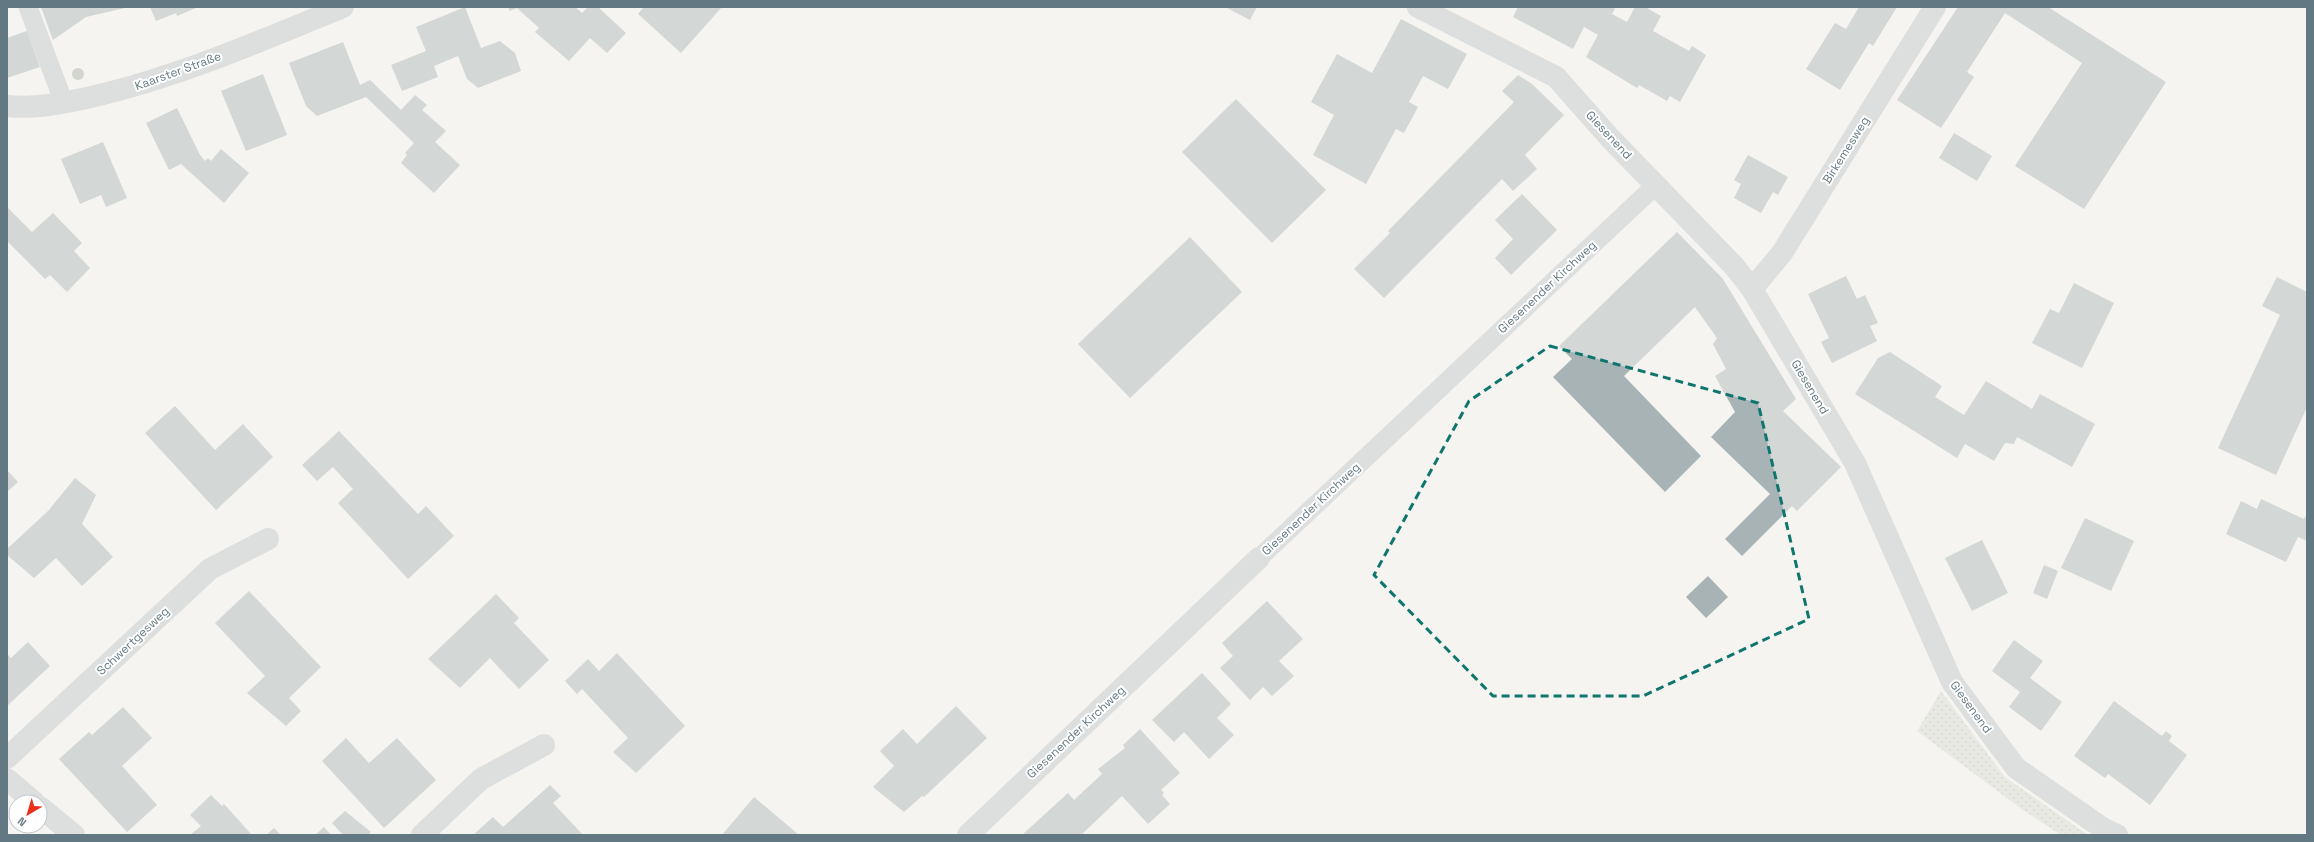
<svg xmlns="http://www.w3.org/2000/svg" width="2314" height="842" viewBox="0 0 2314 842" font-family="'Space Grotesk',sans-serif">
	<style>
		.grass { fill: url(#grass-dots) }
		.building { fill: #a8b3b6 }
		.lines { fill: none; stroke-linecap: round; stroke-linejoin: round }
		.lane { stroke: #bfc5c7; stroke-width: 19 }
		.street { stroke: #bfc5c7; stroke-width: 22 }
		.tree { fill: #a8b1a1 }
		.marked { fill: none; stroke: #0f766e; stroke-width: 3; stroke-dasharray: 8 5; stroke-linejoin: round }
		.labels { text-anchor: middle; stroke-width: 4; stroke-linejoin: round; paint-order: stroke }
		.street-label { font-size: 12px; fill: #627983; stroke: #fff }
	</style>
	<defs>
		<pattern id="grass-dots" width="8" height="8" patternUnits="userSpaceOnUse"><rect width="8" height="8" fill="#d7dcd1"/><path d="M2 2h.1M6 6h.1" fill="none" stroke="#b2b7af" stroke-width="1.8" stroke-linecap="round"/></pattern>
	</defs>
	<rect width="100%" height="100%" fill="#f5f4f0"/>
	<path class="grass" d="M1941 691 2005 777 2088 835H2061L2023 810 1917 731Z"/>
	<g class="building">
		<path d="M41 7H125V8L86 17 53 40Z"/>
		<path d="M150 7H198L177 16 176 13 156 21Z"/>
		<path d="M465 7 481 48 500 41 515 53 521 71 478 88 467 79 458 56 434 66 438 77 402 91 391 65 426 51 416 27Z"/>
		<path d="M508 7H575L582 13 588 7H598L626 33 607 53 590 38 569 61 535 32 539 28 517 8 510 11Z"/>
		<path d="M644 7H722L681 53 638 14Z"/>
		<path d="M1225 7H1257L1250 20Z"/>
		<path d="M1518 7H1612L1615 9 1612 14 1627 22 1635 7H1645L1661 16 1653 31 1689 51 1692 46 1706 55 1680 102 1670 96 1667 101 1639 85 1637 88 1586 57 1598 35 1584 27 1573 49 1513 17Z"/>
		<path d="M1859 7H1897L1873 46 1869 43 1840 90 1806 69 1835 23 1846 29Z"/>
		<path d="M1958 7H2048L2166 82 2084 209 2015 166 2082 63 2005 13 1967 72 1974 77 1941 128 1897 100Z"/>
		<path d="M1401 19 1467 54 1448 89 1423 76 1409 102 1418 107 1404 133 1396 129 1366 184 1313 155 1334 115 1311 102 1337 54 1372 73Z"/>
		<path d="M27 31 40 67 7 78V38Z"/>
		<path d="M343 42 360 85 370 80 401 110 415 95 427 105 422 110 446 131 435 142 460 165 434 193 401 163 407 155 405 153 414 143 366 97 317 116 306 106 289 63Z"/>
		<path d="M263 74 287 135 246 151 221 91Z"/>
		<path d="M1518 75 1532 84 1564 115 1525 155 1537 169 1513 191 1502 179 1384 298 1354 269 1390 233 1388 231 1514 102 1502 91Z"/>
		<path d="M1236 99 1326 190 1272 243 1182 152Z"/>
		<path d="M177 108 200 155 205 161 208 158 211 161 221 149 249 173 224 203 181 164 169 170 146 123Z"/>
		<path d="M1954 133 1992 156 1977 181 1939 158Z"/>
		<path d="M103 142 127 198 106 207 101 195 80 204 61 159Z"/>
		<path d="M1748 155 1788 177 1778 195 1773 192 1761 213 1734 198 1741 184 1734 180Z"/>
		<path d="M1522 194 1557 230 1511 275 1495 258 1513 239 1495 220Z"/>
		<path d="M7 207 32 232 53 213 82 243 74 251 90 268 67 292 50 275 45 279 7 241Z"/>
		<path d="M1677 232 1723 279 1796 399 1783 411 1841 467 1797 511 1792 506 1742 556 1725 539 1770 494 1711 437 1735 412 1715 376 1726 369 1713 344 1717 338 1695 307 1624 376 1701 456 1665 492 1553 377 1572 359 1559 346Z"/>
		<path d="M1190 237 1242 292 1130 398 1078 344Z"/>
		<path d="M1846 276 1857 299 1865 295 1878 323 1870 326 1877 341 1832 363 1821 342 1829 338 1808 294Z"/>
		<path d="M2277 277 2307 292V407L2276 475 2218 448 2280 315 2262 306Z"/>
		<path d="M2074 283 2114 303 2082 368 2032 343 2050 309 2059 313Z"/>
		<path d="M1890 352 1942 386 1935 397 1964 415 1986 381 2032 409 2040 394 2095 424 2072 467 2017 437 2014 444 2005 443 1994 461 1965 444 1957 458 1855 394 1878 358Z"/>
		<path d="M175 406 215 450 243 424 273 457 216 510 145 433Z"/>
		<path d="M339 431 418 514 426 506 454 536 408 579 338 503 353 489 333 467 317 481 302 465Z"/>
		<path d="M7 470 18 482 7 492Z"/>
		<path d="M75 478 96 495 82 524 113 557 82 586 56 558 34 578 7 555V549L48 511Z"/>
		<path d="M2261 499 2304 519 2307 514V541L2298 537 2286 562 2226 534 2241 501 2257 509Z"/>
		<path d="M2085 518 2134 541 2111 591 2061 568Z"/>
		<path d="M1982 540 2008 593 1972 611 1945 558Z"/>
		<path d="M2044 565 2058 571 2047 599 2033 593Z"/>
		<path d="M1708 576 1728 597 1706 618 1686 597Z"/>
		<path d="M249 591 321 667 289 698 301 711 286 726 247 693 265 676 215 623Z"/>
		<path d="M496 594 519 618 514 623 549 660 519 689 490 658 460 688 428 659Z"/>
		<path d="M1267 601 1303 639 1279 661 1294 676 1272 696 1263 687 1250 700 1220 668 1233 656 1222 643Z"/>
		<path d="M2014 640 2043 661 2030 678 2062 702 2041 731 2009 707 2020 692 1992 671Z"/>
		<path d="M28 642 50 666 7 706V654L11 658Z"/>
		<path d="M617 653 685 726 636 773 613 752 628 738 582 689 577 694 565 681 588 659 599 671Z"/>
		<path d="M1202 673 1231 704 1217 718 1234 735 1209 759 1184 732 1174 742 1152 720Z"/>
		<path d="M2114 701 2162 736 2166 731 2172 736 2169 741 2187 755 2150 805 2108 774 2105 778 2074 756Z"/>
		<path d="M956 706 987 738 924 797 922 796 904 812 873 787 894 766 880 751 903 729 917 744Z"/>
		<path d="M123 707 152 738 122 766 157 805 127 832 59 759 89 732 92 735Z"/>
		<path d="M1140 729 1180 773 1161 790 1164 793 1162 795 1170 804 1148 824 1122 796 1081 835H1022L1068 793 1074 800 1102 774 1098 769 1125 748 1123 745Z"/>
		<path d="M346 738 369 763 397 738 436 780 384 828 322 761Z"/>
		<path d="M550 785 561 796 553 803 583 835H473L493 817 503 827Z"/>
		<path d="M211 795 222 806 224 804 252 835H190L201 826 190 815Z"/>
		<path d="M754 797 799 835H722Z"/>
		<path d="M345 811 371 832 368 835H343L332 823Z"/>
		<path d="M324 827 331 835H315Z"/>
		<path d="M274 828 281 835H266Z"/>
	</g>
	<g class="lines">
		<g class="lane">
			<path d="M28 7 64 103"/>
			<path d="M1259 558 1656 185"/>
		</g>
		<g class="street">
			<path d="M1418 7 1556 77 1610 138 1734 266 1752 289 1855 463 1952 682 2016 768 2104 829 2117 835"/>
			<path d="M7 106C36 109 63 103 91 97 178 77 260 41 343 7"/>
			<path d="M1752 289 1782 253 1935 7"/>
			<path d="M7 758 210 569 268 539"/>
			<path d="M7 779 34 802"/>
			<path d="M40 807 74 835"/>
			<path d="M422 835 481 779 544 745"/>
			<path d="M968 835 1259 558"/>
		</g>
	</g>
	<circle class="tree" cx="78" cy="74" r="6"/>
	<path d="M0 0H2314V842H0ZM1550 346 1758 403 1809 619 1643 696H1493L1374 575 1469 401Z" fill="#f5f4f0" fill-opacity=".55" fill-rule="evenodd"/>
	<path class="marked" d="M1550 346 1758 403 1809 619 1643 696H1493L1374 575 1469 401Z"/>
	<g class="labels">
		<g class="street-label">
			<text transform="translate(178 71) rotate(-20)" y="4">Kaarster Straße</text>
			<text transform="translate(1609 135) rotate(47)" y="4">Giesenend</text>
			<text transform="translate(1846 150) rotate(-58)" y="4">Birkemesweg</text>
			<text transform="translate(1547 287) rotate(-43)" y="4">Giesenender Kirchweg</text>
			<text transform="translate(1810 387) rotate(59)" y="4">Giesenend</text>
			<text transform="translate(1311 509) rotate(-43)" y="4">Giesenender Kirchweg</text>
			<text transform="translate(133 641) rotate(-43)" y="4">Schwertgesweg</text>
			<text transform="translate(1971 707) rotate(54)" y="4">Giesenend</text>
			<text transform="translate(1076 732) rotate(-43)" y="4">Giesenender Kirchweg</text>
		</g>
	</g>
	<rect width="2314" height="842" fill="none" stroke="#627983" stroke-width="16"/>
	<g transform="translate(28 814) rotate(218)"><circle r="19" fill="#ffffff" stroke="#c0c9cd"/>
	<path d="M0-3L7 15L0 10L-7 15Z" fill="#eb2f1a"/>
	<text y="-6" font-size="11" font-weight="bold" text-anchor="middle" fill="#627983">N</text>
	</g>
</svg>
